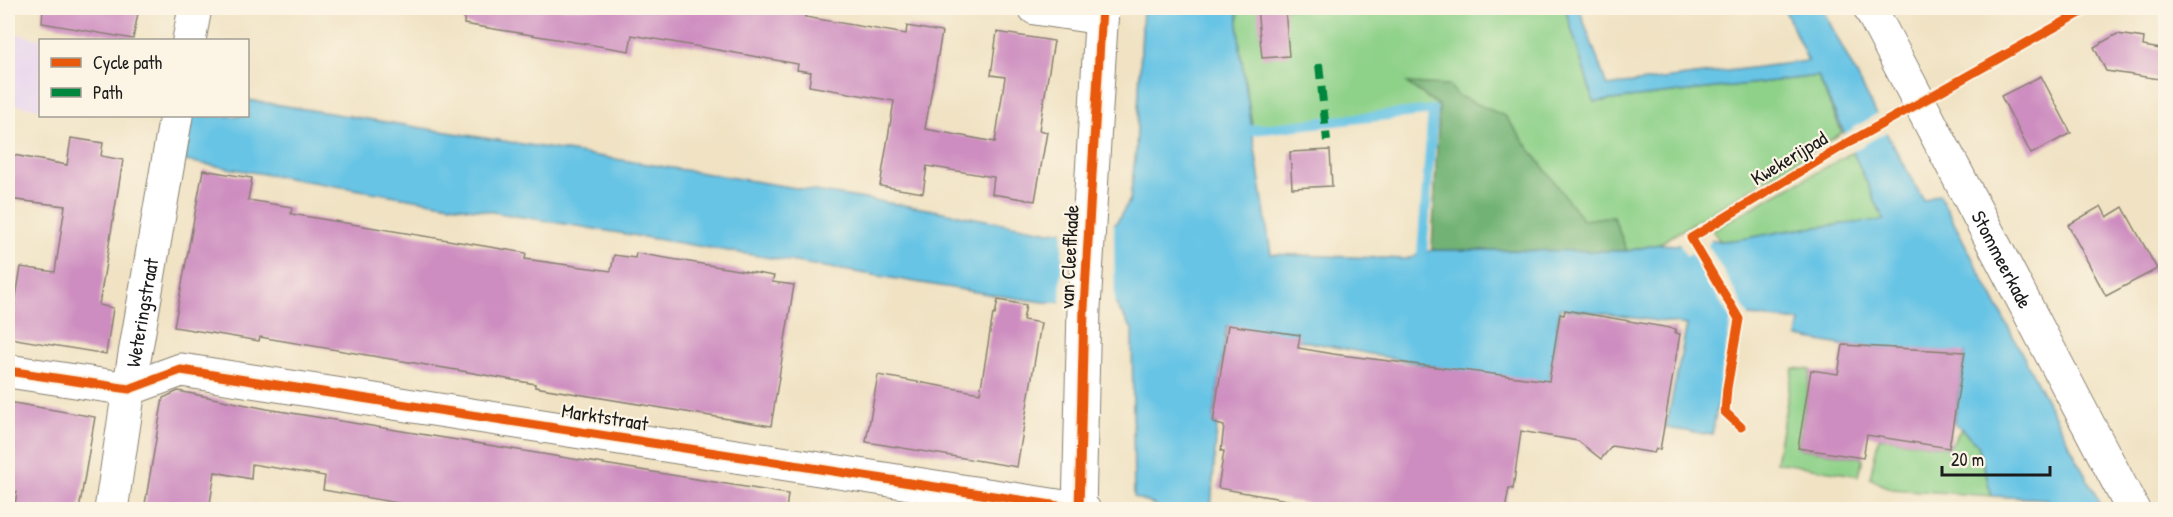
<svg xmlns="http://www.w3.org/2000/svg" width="2173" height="517" viewBox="0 0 2173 517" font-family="'Patrick Hand',sans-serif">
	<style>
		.built { fill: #e6d3f0 }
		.green { fill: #8ed189; stroke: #557652; stroke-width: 1.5 }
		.forest { fill: #72b375; stroke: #476848; stroke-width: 1.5 }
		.water { fill: #67c4e5; stroke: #427080; stroke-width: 1.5 }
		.pier { fill: #f0e2c3 }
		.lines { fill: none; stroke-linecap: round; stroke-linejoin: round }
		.stream { stroke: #67c4e5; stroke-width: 10 }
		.building { fill: #cd8dc0 }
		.street-casing { stroke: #867f70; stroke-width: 35 }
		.secondary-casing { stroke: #867f70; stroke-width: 35 }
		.street { stroke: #fff; stroke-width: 33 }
		.secondary { stroke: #fff; stroke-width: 33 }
		.quiet { stroke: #00873e; stroke-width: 8; stroke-dasharray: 15 8; stroke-linecap: butt }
		.cycleway-casing { stroke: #fcf5e5; stroke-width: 13 }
		.cycleway { stroke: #e8590c; stroke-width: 9 }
		.labels { text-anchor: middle; stroke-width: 4.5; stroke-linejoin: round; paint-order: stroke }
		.street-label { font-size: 20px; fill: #1c1c1c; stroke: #fcf5e5 }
	</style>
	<rect width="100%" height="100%" fill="#fcf5e5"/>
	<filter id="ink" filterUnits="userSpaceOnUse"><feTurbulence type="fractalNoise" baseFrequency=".0167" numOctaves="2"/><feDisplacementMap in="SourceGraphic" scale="12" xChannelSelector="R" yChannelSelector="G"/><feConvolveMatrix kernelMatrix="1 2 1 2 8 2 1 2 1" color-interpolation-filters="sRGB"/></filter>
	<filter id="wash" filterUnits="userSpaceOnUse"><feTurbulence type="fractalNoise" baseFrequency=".008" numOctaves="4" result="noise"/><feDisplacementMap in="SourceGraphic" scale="24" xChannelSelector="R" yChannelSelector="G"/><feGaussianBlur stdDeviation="1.35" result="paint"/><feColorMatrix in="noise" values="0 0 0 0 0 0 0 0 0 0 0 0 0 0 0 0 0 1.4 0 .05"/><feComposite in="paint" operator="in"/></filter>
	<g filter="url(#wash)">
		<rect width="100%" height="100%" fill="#f0e2c3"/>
		<path class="built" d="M8 32 43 40H40V109L8 103Z"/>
		<g class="green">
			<path d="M1237 8H1565L1594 102 1818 76 1842 133 1659 244 1627 251 1613 216 1583 221 1505 116 1458 96 1408 84 1439 106 1253 130 1240 50Z"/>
			<path d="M1853 152 1884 220 1790 230 1748 239 1720 241 1712 230Z"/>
			<path d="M1793 368 1811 370 1798 448 1863 458 1859 476 1776 462Z"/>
			<path d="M1961 429 1978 445 1992 496 1891 489 1870 478 1879 437 1949 448Z"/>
		</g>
		<path class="forest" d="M1407 83 1449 85 1458 96 1505 116 1583 220 1613 216 1627 251 1432 250 1439 106Z"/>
		<path class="water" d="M1143 8H1237L1240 50 1271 254 1406 259 1432 250 1627 251 1659 244 1677 245C1697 227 1702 241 1723 241 1747 240 1769 233 1792 230 1822 226 1853 223 1884 220L1818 76 1594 102 1565 8H1579L1607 86 1808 61 1784 8H1822L1887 134 1924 201 1939 194 2103 509H2046L2048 499 1992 496 1978 445 1954 422 1965 353 1841 345 1797 337 1800 321 1750 316 1732 323 1712 435 1666 428 1687 325 1560 308 1548 389 1227 326 1213 423 1217 425 1211 509H1157V506L1134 497 1132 329 1115 303 1044 302 994 295 185 161 190 116H248V100L927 209 1050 232 1116 223 1130 200 1136 150Z"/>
		<g class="pier">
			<path d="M1878 113 1888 131 1850 153 1841 136Z"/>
			<path d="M1114 221 1115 309 1113 306 1060 305 1063 229Z"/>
			<path d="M1701 232 1710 235 1711 240 1708 245 1749 316V320L1734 325 1723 387 1719 386 1731 320 1691 253 1686 256 1678 241 1685 235Z"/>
		</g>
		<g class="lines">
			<path class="stream" d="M1253 130 1433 110 1422 253"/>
		</g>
		<g id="blocks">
			<g class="building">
				<path d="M43 8H139L133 39 42 23Z"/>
				<path d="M465 8H807L805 17 906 34 907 26 942 32 925 129 995 142 1005 77 991 75 997 32 1054 41 1039 130 1047 132 1035 201 992 194 994 177 927 166 923 193 880 186 894 101 809 86 811 72 797 70 798 64 632 35 629 51 464 24Z"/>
				<path d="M1257 8H1285L1289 56 1262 58Z"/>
				<path d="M2117 34 2144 38 2143 46 2166 50V80L2106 71 2094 47Z"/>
				<path d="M2041 76 2071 133 2031 154 2001 96Z"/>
				<path d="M71 138 103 143 101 156 123 160 99 305 113 308 106 354 9 338 21 267 55 272 65 206 8 199V154L67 165Z"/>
				<path d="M1330 150 1332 186 1292 188 1290 152Z"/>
				<path d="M203 170 252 178 248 200 292 207 291 214 526 253 525 259 611 271 614 255 635 258 636 253 774 276 772 282 794 285 771 426 535 387V384L462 371 260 337 259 341 174 327Z"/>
				<path d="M2101 206 2107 217 2123 207 2157 269 2106 296 2068 225Z"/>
				<path d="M998 300 1026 305 1023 320 1041 323 1017 467 866 442 878 375 980 393 993 314 995 315Z"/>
				<path d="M1565 310 1676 329 1675 333 1680 334 1660 450 1656 449 1654 453 1612 446 1601 459 1578 441 1521 431 1513 489 1509 488 1505 510H1344L1218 488 1224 451H1221L1224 426 1213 423 1228 325 1300 335 1298 348 1333 354 1549 381 1560 314 1564 315Z"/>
				<path d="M1843 345 1965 352 1949 448 1867 435 1863 458 1798 448 1811 370 1838 374Z"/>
				<path d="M178 391 267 409 788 494 786 510H438L323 490 325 476 252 464 251 479 215 472 209 510H144L163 398Z"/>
				<path d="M8 402 95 417 79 510H14L17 492 8 490Z"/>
			</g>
		</g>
	</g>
	<g filter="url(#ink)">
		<use href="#blocks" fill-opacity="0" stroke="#867f70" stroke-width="1.5"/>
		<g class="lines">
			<defs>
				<g id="street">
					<path d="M1035 8 1101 18"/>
					<path id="s1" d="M1870 8 2133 510"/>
					<path d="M189 40 195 8"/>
					<path d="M8 371 129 389 181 370 1084 510"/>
					<path id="s2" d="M111 510 129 389 176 116"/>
				</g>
				<path id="secondary" d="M1079 510 1084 308 1102 8"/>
			</defs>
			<use href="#street" class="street-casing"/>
			<use href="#secondary" class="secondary-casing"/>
			<use href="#street" class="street"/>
			<use href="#secondary" class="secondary"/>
			<path class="quiet" d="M1319 64 1327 141"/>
			<defs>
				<g id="cycleway">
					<path d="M8 371 129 389 181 370 1084 510"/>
					<path d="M1741 427 1725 412 1727 388 1739 319 1691 238 1846 144 2089 8"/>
					<path d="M1079 510 1084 308 1102 8"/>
				</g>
			</defs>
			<use href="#cycleway" class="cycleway-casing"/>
			<use href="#cycleway" class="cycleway"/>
		</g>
	</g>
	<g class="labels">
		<g class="street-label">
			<text transform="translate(1789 158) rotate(-31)" y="7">Kwekerijpad</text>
			<text transform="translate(1069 257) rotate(-87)" y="7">van Cleeffkade</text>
			<text dy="7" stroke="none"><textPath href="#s1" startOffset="284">Stommeerkade</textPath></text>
			<text dy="7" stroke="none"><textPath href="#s2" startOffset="200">Weteringstraat</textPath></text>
			<text transform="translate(605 417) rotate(9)" y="7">Marktstraat</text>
		</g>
	</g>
	<rect width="2173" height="517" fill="none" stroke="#fcf5e5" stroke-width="30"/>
	<rect x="39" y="39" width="210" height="78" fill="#fcf5e5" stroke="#a29e95" stroke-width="1.5"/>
	<rect x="51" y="58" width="30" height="9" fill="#e8590c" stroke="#a29e95" stroke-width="1.5"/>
	<text x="93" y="69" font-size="18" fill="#1c1c1c">Cycle path</text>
	<rect x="51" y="88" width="30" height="9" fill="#00873e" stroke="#a29e95" stroke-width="1.5"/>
	<text x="93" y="99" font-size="18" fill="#1c1c1c">Path</text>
	<path d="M1942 466v9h108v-9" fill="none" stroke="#1c1c1c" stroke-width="3"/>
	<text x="1951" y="466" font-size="18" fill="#1c1c1c" stroke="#fcf5e5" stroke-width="4.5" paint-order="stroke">20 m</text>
</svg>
